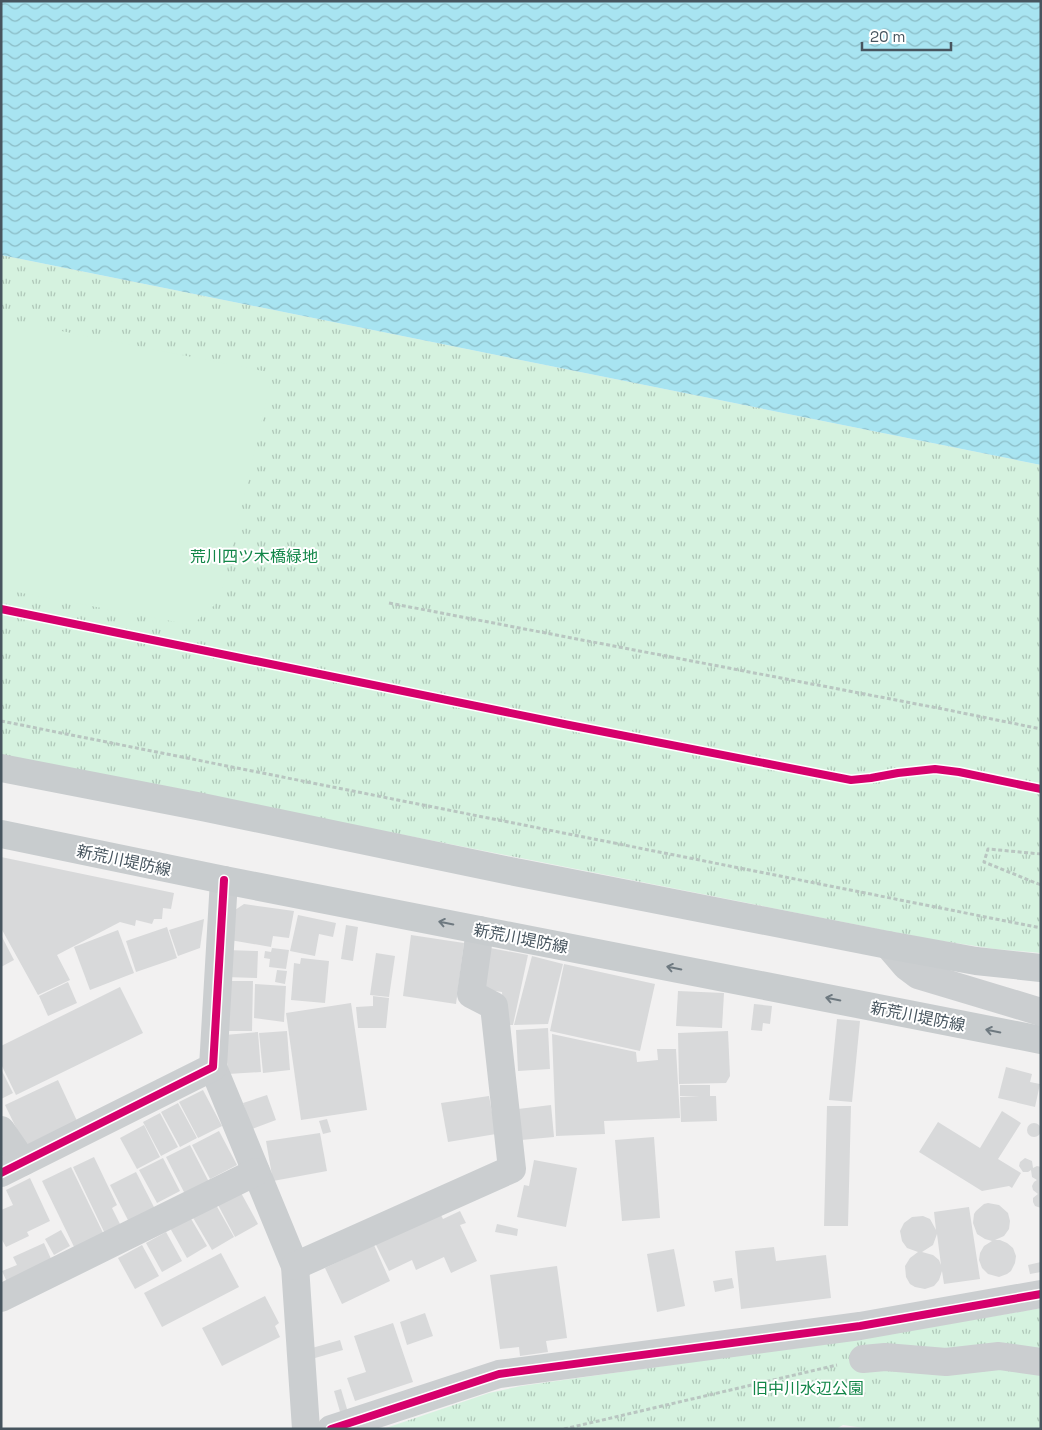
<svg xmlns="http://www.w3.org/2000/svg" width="1042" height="1430" viewBox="0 0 1042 1430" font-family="'Space Grotesk','Noto Sans JP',sans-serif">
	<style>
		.grass { fill: url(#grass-tufts) }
		.garden { fill: #d5f2df }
		.water { fill: url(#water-waves) }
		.building { fill: #d8d9da; fill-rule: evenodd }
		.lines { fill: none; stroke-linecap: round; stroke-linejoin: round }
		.path { stroke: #b9c6c1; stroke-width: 3; stroke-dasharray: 4 2.5; stroke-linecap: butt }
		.minor { stroke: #cbced0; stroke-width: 28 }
		.major { stroke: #c8ccce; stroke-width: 28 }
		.cycleway-casing { stroke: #fff; stroke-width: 11 }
		.cycleway { stroke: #d6006c; stroke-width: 8 }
		.oneway { stroke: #6e7980 }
		.labels { text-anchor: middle; stroke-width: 4; stroke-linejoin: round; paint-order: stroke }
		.park-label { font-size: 16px; fill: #128648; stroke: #fff }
		.street-label { font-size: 16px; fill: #47555f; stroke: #fff }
	</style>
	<defs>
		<pattern id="grass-tufts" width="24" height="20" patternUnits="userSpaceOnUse" patternTransform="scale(1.25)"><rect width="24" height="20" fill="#d5f2df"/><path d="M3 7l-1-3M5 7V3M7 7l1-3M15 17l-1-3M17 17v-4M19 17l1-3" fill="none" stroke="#afc7b8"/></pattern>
		<pattern id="water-waves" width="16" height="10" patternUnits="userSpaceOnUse" patternTransform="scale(1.25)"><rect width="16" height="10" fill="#a8e4f1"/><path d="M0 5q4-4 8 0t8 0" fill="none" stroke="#8bbcc6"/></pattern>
	</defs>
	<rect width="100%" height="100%" fill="#f2f1f1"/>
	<g class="grass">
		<path d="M1 255 1041 465V953L995 949 929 939 1 755Z"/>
		<path d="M1041 1308V1353L996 1364 1041 1370V1429H871L843 1425 836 1429H383L489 1393 521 1386 883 1335Z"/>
	</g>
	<path class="garden" d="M1 319 273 373 220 600 192 625 1 589Z"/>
	<path class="water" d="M1 1H1041V465L1 255Z"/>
	<g class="building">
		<path d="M1 857 174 893 171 909 163 908 162 919H154L152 924 136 920 135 926 120 922 57 955 70 980 38 995 1 928Z"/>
		<path d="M244 904 294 911 289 938 273 936 271 947 230 940 235 910Z"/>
		<path d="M298 915 336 923 333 937 319 934 315 956 290 951Z"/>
		<path d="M204 919 200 948 178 956 169 930Z"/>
		<path d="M346 925 358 927 353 961 341 959Z"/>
		<path d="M167 927 177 958 136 972 126 941Z"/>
		<path d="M118 930 134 973 90 990 74 947Z"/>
		<path d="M1 935 14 960 1 967Z"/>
		<path d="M411 935 464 943 456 1004 403 996Z"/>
		<path d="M485 947 528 955 513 1025H504L502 992 481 989Z"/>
		<path d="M272 948 289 950 286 969 269 967 270 959 264 958 265 951 271 952Z"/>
		<path d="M226 950 258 951 257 978 226 977Z"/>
		<path d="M376 953 395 956 389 997 370 995Z"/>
		<path d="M532 956 563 964 548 1024 514 1025Z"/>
		<path d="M301 958 329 961 325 1003 291 1000 294 963 300 964Z"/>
		<path d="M564 964 655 984 640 1051 550 1031Z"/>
		<path d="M277 970 287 971 285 984 275 982Z"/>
		<path d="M227 981H253L252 1031H226Z"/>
		<path d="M68 982 77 1003 48 1016 39 996Z"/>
		<path d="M255 984 286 986 284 1022 254 1018Z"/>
		<path d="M120 987 143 1033 16 1095 1 1064V1046Z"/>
		<path d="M678 991 724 993 722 1028 676 1026Z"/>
		<path d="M373 996 389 998 386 1028H358L356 1007 373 1006Z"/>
		<path d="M351 1003 367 1110 301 1120 286 1013Z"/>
		<path d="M754 1004 772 1006 770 1024 763 1023 762 1031 751 1030Z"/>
		<path d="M837 1019 860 1021 852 1102 829 1100Z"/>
		<path d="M548 1028 550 1069 518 1071 516 1030Z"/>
		<path d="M287 1031 290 1070 263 1073 259 1033Z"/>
		<path d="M728 1031 730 1076 726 1083 679 1084 678 1033Z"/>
		<path d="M258 1032 261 1072 228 1074 225 1035Z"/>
		<path d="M552 1034 636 1052 637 1062 658 1060 657 1049H676L680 1118 604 1121 605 1134 556 1136Z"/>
		<path d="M1006 1067 1032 1074 1030 1082 1040 1084 1035 1107 998 1098Z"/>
		<path d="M1 1069 13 1093 1 1099Z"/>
		<path d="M58 1080 77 1121 25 1146 5 1105Z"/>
		<path d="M680 1085H710V1096H716L717 1121 681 1122 680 1097 700 1096H680Z"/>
		<path d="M203 1090 222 1126 198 1138 179 1102Z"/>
		<path d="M267 1095 276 1120 252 1129 243 1103Z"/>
		<path d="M489 1096 496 1134 448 1142 441 1103Z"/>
		<path d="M178 1103 197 1138 180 1147 161 1112Z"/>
		<path d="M551 1105 554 1137 521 1140 518 1109Z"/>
		<path d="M827 1106H851L848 1226H824Z"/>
		<path d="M1002 1111 1021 1123 998 1159 1021 1173 1012 1188 1009 1186 982 1191 919 1152 938 1122 980 1148Z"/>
		<path d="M160 1113 178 1147 161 1156 143 1122Z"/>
		<path d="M327 1119 331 1132 323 1134 319 1121Z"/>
		<circle cx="1034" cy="1130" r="7"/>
		<path d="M144 1125 160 1157 137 1169 120 1138Z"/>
		<path d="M219 1131 237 1165 210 1179 192 1145Z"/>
		<path d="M320 1133 327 1171 273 1181 266 1141Z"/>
		<path d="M654 1137 660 1218 622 1221 615 1140Z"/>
		<path d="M190 1145 209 1182 185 1194 166 1157Z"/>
		<path d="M94 1157 117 1205 112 1208 124 1232 108 1240 73 1167Z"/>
		<path d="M163 1158 180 1191 157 1203 139 1170Z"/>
		<path d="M1025 1158 1032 1161 1033 1168 1037 1166 1041 1167V1179L1040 1180H1041V1208L1035 1206 1033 1202V1198L1038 1194 1033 1190 1032 1186 1034 1182 1037 1180 1032 1177 1031 1170 1028 1172H1023L1019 1166 1020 1162Z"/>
		<path d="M534 1160 577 1168 566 1227 517 1217 524 1185 529 1186Z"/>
		<path d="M71 1167 107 1241 78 1255 42 1181Z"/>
		<path d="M136 1172 156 1211 130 1224 110 1185Z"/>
		<path d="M30 1178 50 1221 27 1232 29 1236 6 1247 1 1238V1210L13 1205 6 1190Z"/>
		<path d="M240 1191 258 1224 235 1237 217 1203Z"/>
		<path d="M215 1203 234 1237 212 1250 192 1216Z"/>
		<path d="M988 1203 999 1205 1008 1213 1010 1221 1009 1229 1004 1236 995 1240H1000L1007 1243 1013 1248 1016 1256 1015 1263 1011 1271 1007 1274 999 1277 988 1274 982 1268 979 1260 980 1253 984 1246 992 1241 985 1239 977 1234 973 1223 974 1214 976 1211 984 1204Z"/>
		<path d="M969 1207 980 1279 944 1284 942 1271 939 1280 934 1286 925 1289 915 1287 910 1284 906 1277 905 1266 910 1258 918 1252 907 1248 902 1241 900 1231 904 1223 912 1217 923 1216 930 1219 936 1230 934 1212ZM937 1234 941 1265 939 1260 933 1255 922 1252 933 1245Z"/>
		<path d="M460 1211 466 1223 460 1225 477 1261 451 1273 444 1257 416 1270 412 1260 389 1271 375 1243 440 1213 443 1219Z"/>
		<path d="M190 1217 207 1246 187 1258 170 1228Z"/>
		<path d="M497 1224 518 1229 517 1236 495 1232Z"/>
		<path d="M61 1230 70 1246 54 1255 45 1239Z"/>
		<path d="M166 1232 182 1261 162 1272 146 1243Z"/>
		<path d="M44 1243 56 1270 11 1291 2 1271 17 1265 13 1257Z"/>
		<path d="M142 1245 159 1276 135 1289 118 1258Z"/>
		<path d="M374 1245 390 1281 342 1304 325 1268Z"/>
		<path d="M774 1247 776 1261 826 1255 831 1298 741 1309 735 1251Z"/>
		<path d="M674 1249 685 1306 657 1312 647 1254Z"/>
		<path d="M221 1253 239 1287 162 1327 144 1293Z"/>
		<path d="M1041 1262V1272L1030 1274 1028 1265Z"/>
		<path d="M557 1266 567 1338 546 1341 548 1352 520 1356 519 1347 500 1349 490 1275Z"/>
		<path d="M732 1278 734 1288 715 1292 713 1281Z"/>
		<path d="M265 1296 279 1323 275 1326 280 1337 222 1366 202 1328Z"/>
		<path d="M425 1313 433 1336 407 1345 400 1322Z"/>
		<path d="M393 1323 413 1382 355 1401 347 1378 366 1372 354 1336Z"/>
		<path d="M340 1340 343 1350 315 1358 312 1348Z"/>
		<path d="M341 1389 353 1429H345L334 1391Z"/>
	</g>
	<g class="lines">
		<g class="path">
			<path d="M389 603 948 710 1041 729"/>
			<path d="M1 721 1041 928"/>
			<path d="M1041 854 988 849 984 862 1041 885"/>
			<path d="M564 1429 837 1365"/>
		</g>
		<g class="minor">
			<path d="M888 945 906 966 918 975 1041 1012"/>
			<path d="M213 1067 295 1266 306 1429"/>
			<path d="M1 1130 23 1162"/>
			<path d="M1 1173 213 1067 224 880"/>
			<path d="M295 1266 512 1169 494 1006 471 994 480 930"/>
			<path d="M1 1298 256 1172"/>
			<path d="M863 1359 885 1357 946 1362 999 1356 1041 1362"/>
			<path d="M331 1429 499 1374 860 1326 1041 1294"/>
		</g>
		<g class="major">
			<path d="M1 768 202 807 515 872 888 945 976 961 1041 968"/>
			<path d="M1 834 224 880 1041 1040"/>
		</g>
		<defs>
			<g id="cycleway">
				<path d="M1 609 569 725 851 780 871 778 898 773 935 769 959 772 1041 789"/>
				<path d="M1 1173 213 1067 224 880"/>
				<path d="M331 1429 499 1374 860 1326 1041 1294"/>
			</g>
		</defs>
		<use href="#cycleway" class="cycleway-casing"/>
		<use href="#cycleway" class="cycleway"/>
	</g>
	<defs><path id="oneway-shaft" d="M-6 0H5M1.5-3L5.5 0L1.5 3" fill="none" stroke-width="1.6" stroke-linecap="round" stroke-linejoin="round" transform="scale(1.25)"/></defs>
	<g class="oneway">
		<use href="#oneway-shaft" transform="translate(446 923) rotate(-169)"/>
		<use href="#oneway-shaft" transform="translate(674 968) rotate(-169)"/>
		<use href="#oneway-shaft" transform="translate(833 999) rotate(-169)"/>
		<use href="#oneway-shaft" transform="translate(993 1031) rotate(-169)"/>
	</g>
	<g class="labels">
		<g class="park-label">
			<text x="254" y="562">荒川四ツ木橋緑地</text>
			<text x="808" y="1394">旧中川水辺公園</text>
		</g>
		<g class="street-label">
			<text transform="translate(124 860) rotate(12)" y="6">新荒川堤防線</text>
			<text transform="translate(521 938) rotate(11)" y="6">新荒川堤防線</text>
			<text transform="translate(918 1016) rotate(11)" y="6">新荒川堤防線</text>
		</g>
	</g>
	<rect width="1042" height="1430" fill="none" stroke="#47555f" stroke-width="5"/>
	<path d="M862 42v8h89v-8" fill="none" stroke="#47555f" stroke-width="2.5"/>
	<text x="870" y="42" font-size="15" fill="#47555f" stroke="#ffffff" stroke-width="4" paint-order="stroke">20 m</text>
</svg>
